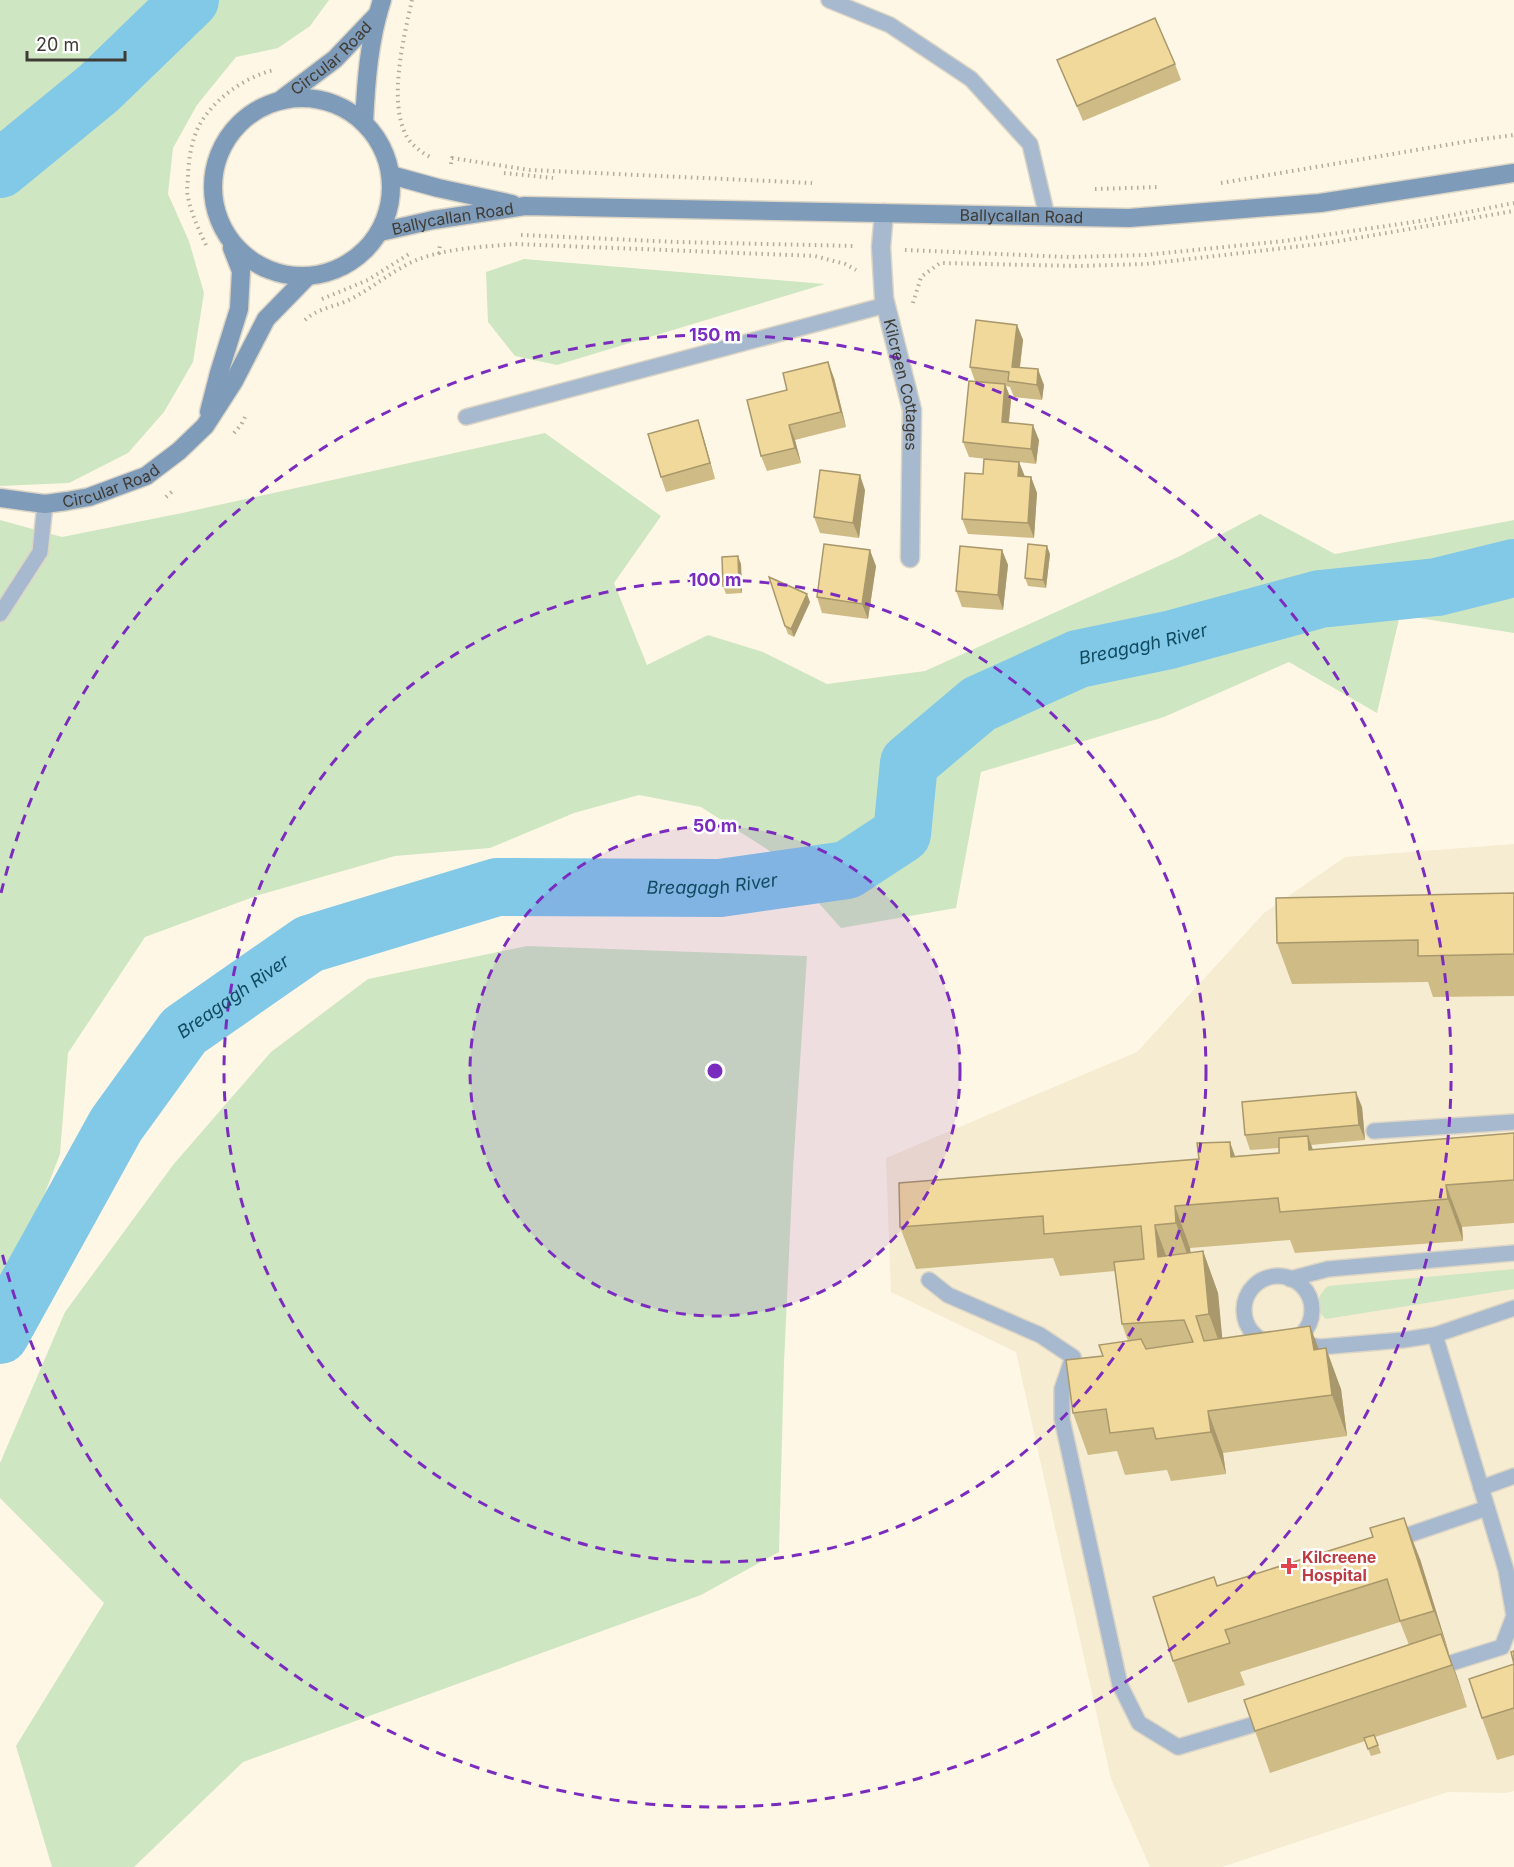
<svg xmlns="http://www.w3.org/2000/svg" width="1514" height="1867" viewBox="0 0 1514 1867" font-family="Inter,sans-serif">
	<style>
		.built { fill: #f6ecd2 }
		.green { fill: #cfe6c2 }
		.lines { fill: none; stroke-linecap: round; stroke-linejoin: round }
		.river { stroke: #82c8e7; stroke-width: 58 }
		.service-casing { stroke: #dcd5c5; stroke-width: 18 }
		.minor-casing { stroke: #dcd5c5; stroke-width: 21 }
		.secondary-casing { stroke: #dcd5c5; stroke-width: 21 }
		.path { stroke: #b2ac9e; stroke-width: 4; stroke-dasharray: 1.5 4.5; stroke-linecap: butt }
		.service { stroke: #a6b9cf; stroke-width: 15 }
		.minor { stroke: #a6b9cf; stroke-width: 18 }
		.secondary { stroke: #7f9bba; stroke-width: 18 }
		.wall { fill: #cfbb85 }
		.shaded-wall { fill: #a9986c }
		.building { fill: #f1d99b; stroke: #a9986c; stroke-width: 1.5 }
		.ring { fill: none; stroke: #7b2cbf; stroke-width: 3; stroke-dasharray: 10 8 }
		.health-dot { fill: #e0444e; stroke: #fff; stroke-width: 2 }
		.labels { text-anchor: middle; stroke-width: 5; stroke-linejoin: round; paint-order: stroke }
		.street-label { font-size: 16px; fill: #3e3b34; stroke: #fff }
		.health-label { font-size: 16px; font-weight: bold; fill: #be3a42; stroke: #fff; text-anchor: start }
		.water-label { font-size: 18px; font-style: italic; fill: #104a60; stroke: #fff }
		.centre { fill: #7b2cbf; stroke: #fff; stroke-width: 3 }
		.ring-label { font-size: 18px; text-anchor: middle; font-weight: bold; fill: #7b2cbf; stroke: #fff; stroke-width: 5; stroke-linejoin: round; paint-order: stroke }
	</style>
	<rect width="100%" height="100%" fill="#fff7e5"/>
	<path class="built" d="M1514 844V1791L1506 1793 1448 1792 1222 1867H1150L1111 1779 1016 1352 891 1292 886 1158 1137 1052 1264 913 1345 857Z"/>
	<g class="green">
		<path d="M0 0H329L310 26 278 48 236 57 197 105 173 148 168 194 189 241 204 293 193 362 164 412 128 453 69 483 0 486Z"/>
		<path d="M524 259 825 284 557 365 515 356 488 322 486 272Z"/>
		<path d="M545 433 661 516 614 583 647 665 708 635 763 652 827 684 925 671 1178 557 1260 514 1335 554 1514 520V633L1400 615 1377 713 1289 662 1164 717 981 772 956 908 841 928 776 855 701 807 639 795 574 813 490 848 395 856 259 895 145 937 68 1053 60 1154 15 1271 0 1294V520L62 537 182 513Z"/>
		<path d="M527 946 807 956 793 1169 784 1363 779 1552 701 1595 243 1762 134 1867H52L16 1746 104 1603 0 1498V1463L65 1312 173 1165 271 1052 368 979Z"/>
		<path d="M1514 1269V1289L1326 1319C1314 1309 1316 1296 1328 1286Z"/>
	</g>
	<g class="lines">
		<g class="river">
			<path d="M0 169 99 88 190 0"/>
			<path id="s1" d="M0 1335 116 1125 184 1031 309 944 497 887 720 888 847 870 902 834 909 763 979 704 1078 659 1169 640 1320 599 1437 587 1514 568"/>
		</g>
		<defs>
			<g id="service">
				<path d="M829 0 890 25 971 79 1030 144 1047 216"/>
				<path d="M466 417 886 305"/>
				<path d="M0 614 40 552 45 504"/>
				<path d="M1374 1131 1514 1122"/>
				<circle cx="1278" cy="1310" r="34"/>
				<path d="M1290 1279 1328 1269 1514 1253"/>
				<path d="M929 1280 948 1295 1040 1335 1073 1357 1062 1389V1419L1120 1685 1139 1723 1178 1747 1272 1719"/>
				<path d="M1298 1343 1320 1347 1403 1340 1435 1335 1514 1308"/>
				<path d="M1481 1488 1514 1476"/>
				<path d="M1391 1541 1487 1508"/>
				<path d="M1432 1669 1502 1647 1514 1616 1506 1570 1435 1335"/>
			</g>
			<g id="minor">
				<path id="s2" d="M884 213 881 247 884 298 912 410 910 558"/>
			</g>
			<g id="secondary">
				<circle cx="302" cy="187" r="89"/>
				<path id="s3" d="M282 99 335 59 378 14"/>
				<path d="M364 123C366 81 369 40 382 0"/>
				<path d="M391 175 438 188 512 204"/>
				<path id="s4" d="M380 232 433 220 525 206 1129 218 1320 203 1514 173"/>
				<path d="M209 412 219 373 239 309 241 271 232 248"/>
				<path id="s5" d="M0 498 45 504 67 501 89 497 146 476 179 451 205 426 234 381 266 319 307 277"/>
			</g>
		</defs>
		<use href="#service" class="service-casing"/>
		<use href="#minor" class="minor-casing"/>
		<use href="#secondary" class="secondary-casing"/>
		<g class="path">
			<path d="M412 0C404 36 388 101 406 135 410 144 421 152 430 157"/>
			<path d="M451 164 452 158 530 170 812 183"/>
			<path d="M504 173 553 178"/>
			<path d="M1221 183 1476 140 1514 135"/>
			<path d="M1095 189 1160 187"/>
			<path d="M521 235 678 242 855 246"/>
			<path d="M206 245C198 228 190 211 187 192 187 186 188 180 188 174 189 157 192 138 200 124 215 98 245 77 274 70"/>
			<path d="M905 250 1069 257 1145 255 1284 241 1427 220 1514 203"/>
			<path d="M439 254 440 243"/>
			<path d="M322 299 368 280 409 254"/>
			<path d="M913 303 921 277 940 263 1077 266 1146 264 1328 243 1514 211"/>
			<path d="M305 320C318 308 335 307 351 299 372 288 392 271 414 261 445 248 482 247 515 244L815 256 845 264 856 270"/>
			<path d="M234 433 241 425 246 415"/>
			<path d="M166 497 174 490"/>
		</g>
		<use href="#service" class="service"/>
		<use href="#minor" class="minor"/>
		<use href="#secondary" class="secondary"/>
	</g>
	<g class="wall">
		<path d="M1057 60 1175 64 1181 80 1083 121Z"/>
		<path d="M1017 325 1023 340 1020 367 1044 385 1042 400 1014 397 1010 387 1006 386 1011 400 1009 422 1039 440 1036 464 1019 462 1025 477H1031L1037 493 1034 538 968 534 962 519 983 474 996 460 969 457 963 442 975 381 970 367Z"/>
		<path d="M834 378 846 427 795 440 801 463 767 471 761 456Z"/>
		<path d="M698 420 703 436 715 479 666 492 661 477Z"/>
		<path d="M865 490 859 538 820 533 814 517Z"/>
		<path d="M1002 550 1008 565 1003 610 962 607 956 591Z"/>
		<path d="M1050 554 1046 588 1028 586 1025 578Z"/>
		<path d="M741 564 742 593 726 594 723 586Z"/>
		<path d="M876 566 868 619 822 613 817 597Z"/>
		<path d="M810 602 794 637 788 634 785 626Z"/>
		<path d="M1514 893V996L1433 997 1428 982 1292 984 1277 943Z"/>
		<path d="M1362 1107 1365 1140 1311 1145 1312 1150 1514 1133V1223L1462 1227 1463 1241 1295 1253 1290 1240 1190 1248 1191 1253 1203 1251 1218 1293 1222 1339 1319 1349 1341 1389 1347 1436 1223 1453 1226 1474 1171 1481 1167 1470 1125 1475 1117 1451 1088 1455 1073 1413 1103 1356 1128 1341 1122 1324 1115 1271 1060 1276 1053 1258 916 1269 900 1227 1235 1156 1279 1153V1148L1250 1150 1245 1135Z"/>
		<path d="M1420 1559 1449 1653H1448L1467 1707 1375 1737 1381 1753 1371 1756 1365 1741 1270 1773 1255 1731 1409 1645 1400 1622 1240 1672 1245 1685 1188 1703 1173 1661 1217 1586Z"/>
		<path d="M1514 1664V1755L1497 1760 1482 1718Z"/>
	</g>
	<g class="shaded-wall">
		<path d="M1017 325 1023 340 1018 382 1012 367Z"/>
		<path d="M828 362 834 378 846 427 841 412Z"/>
		<path d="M1038 369 1044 385 1042 400 1037 385Z"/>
		<path d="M1005 384 1011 400 1007 437 1002 422Z"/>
		<path d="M698 420 703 436 715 479 710 463Z"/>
		<path d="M789 425 795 440 801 463 795 448Z"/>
		<path d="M1033 425 1039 440 1036 464 1031 449Z"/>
		<path d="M1019 462 1025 477 1018 476Z"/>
		<path d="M860 475 865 490 859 538 853 523Z"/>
		<path d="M1031 477 1037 493 1034 538 1028 523Z"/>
		<path d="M1047 546 1050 554 1046 588 1043 580Z"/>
		<path d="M870 550 876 566 868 619 862 604Z"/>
		<path d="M1002 550 1008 565 1003 610 998 595Z"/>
		<path d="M738 556 741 564 742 593 739 585Z"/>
		<path d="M807 594 810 602 794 637 791 629Z"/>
		<path d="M1356 1092 1362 1107 1365 1140 1359 1125Z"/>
		<path d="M1308 1136 1323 1178 1309 1150Z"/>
		<path d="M1230 1142 1245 1184 1231 1157Z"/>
		<path d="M1446 1185 1462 1227 1463 1241 1448 1199Z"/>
		<path d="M1175 1206 1190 1248 1191 1265 1176 1223Z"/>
		<path d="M1155 1225 1170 1267 1158 1257Z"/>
		<path d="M1203 1251 1218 1293 1224 1356 1209 1314Z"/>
		<path d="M1310 1326 1326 1368 1314 1350Z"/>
		<path d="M1326 1348 1341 1389 1347 1436 1332 1395Z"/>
		<path d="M1208 1411 1223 1453 1226 1474 1211 1432Z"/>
		<path d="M1404 1518 1420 1559 1449 1653 1434 1611Z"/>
		<path d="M1441 1634 1457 1676 1467 1707 1452 1665Z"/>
	</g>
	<g class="building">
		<path d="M1155 18 1175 64 1077 106 1057 60Z"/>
		<path d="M976 320 1017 325 1012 367 1038 369 1037 385 1008 381 1009 372 970 367Z"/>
		<path d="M828 362 841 412 789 425 795 448 761 456 747 400 787 390 783 373Z"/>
		<path d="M969 381 1005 384 1002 422 1033 425 1031 449 963 442Z"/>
		<path d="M698 420 710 463 661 477 648 434Z"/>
		<path d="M984 459 1019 462 1018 476 1031 477 1028 523 962 519 965 473 983 474Z"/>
		<path d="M820 470 860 475 853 523 814 517Z"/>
		<path d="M824 544 870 550 862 604 817 597Z"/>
		<path d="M1028 544 1047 546 1043 580 1025 578Z"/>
		<path d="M960 546 1002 550 998 595 956 591Z"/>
		<path d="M738 556 739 585 723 586 722 557Z"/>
		<path d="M769 577 807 594 791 629 785 626Z"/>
		<path d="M1514 893V954L1418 956V940L1277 943 1276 898Z"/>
		<path d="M1356 1092 1359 1125 1245 1135 1242 1102Z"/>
		<path d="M1514 1133V1180L1446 1185 1448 1199 1280 1212 1278 1198 1175 1206 1176 1223 1155 1225 1158 1257 1203 1251 1209 1314 1196 1316 1204 1341 1310 1326 1314 1350 1326 1348 1332 1395 1208 1411 1211 1432 1156 1439 1153 1428 1110 1433 1106 1409 1073 1413 1066 1360 1103 1356 1099 1345 1141 1339 1146 1349 1193 1342 1184 1320 1122 1324 1114 1262 1144 1259 1141 1226 1044 1234 1043 1216 900 1227 899 1183 1199 1159 1197 1143 1230 1142 1231 1157 1279 1153V1138L1308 1136 1309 1150Z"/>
		<path d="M1404 1518 1434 1611 1400 1621 1387 1579 1225 1630 1230 1643 1173 1661 1153 1597 1214 1577 1217 1586 1373 1537 1370 1528Z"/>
		<path d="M1441 1634 1452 1665 1255 1731 1244 1700Z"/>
		<path d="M1514 1651V1664L1511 1652Z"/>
		<path d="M1514 1664V1708L1482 1718 1469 1679Z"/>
		<path d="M1374 1735 1378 1745 1368 1749 1364 1738Z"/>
	</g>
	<circle cx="715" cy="1071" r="245" fill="#7b2cbf" fill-opacity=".12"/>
	<g class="ring">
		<circle cx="715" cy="1071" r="245"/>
		<circle cx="715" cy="1071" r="491"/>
		<path d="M1 893A736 736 0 1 1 1 1249"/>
	</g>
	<path class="health-dot" d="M1286 1557h6v6h6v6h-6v6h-6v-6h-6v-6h6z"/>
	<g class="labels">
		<g class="street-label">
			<text dy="6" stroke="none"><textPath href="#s3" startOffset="64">Circular Road</textPath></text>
			<text dy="6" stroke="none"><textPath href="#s4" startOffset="644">Ballycallan Road</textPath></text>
			<text dy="6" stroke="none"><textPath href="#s4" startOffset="74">Ballycallan Road</textPath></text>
			<text dy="6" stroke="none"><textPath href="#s2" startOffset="174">Kilcreen Cottages</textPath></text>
			<text dy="6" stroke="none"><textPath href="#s5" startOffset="114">Circular Road</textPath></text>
		</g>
		<g class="health-label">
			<text x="1302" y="1563">Kilcreene<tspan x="1302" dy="18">Hospital</tspan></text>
		</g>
		<g class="water-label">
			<text dy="6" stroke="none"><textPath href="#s1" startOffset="1460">Breagagh River</textPath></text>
			<text dy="6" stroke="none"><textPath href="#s1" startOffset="920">Breagagh River</textPath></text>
			<text dy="6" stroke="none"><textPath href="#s1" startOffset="416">Breagagh River</textPath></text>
		</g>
	</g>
	<circle cx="715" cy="1071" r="9" class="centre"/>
	<g class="ring-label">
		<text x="715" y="341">150 m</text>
		<text x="715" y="586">100 m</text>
		<text x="715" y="832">50 m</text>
	</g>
	<path d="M27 51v9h98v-9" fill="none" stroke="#3e3b34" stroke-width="3"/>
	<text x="36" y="51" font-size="18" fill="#3e3b34" stroke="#ffffff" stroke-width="4.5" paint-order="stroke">20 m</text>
</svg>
